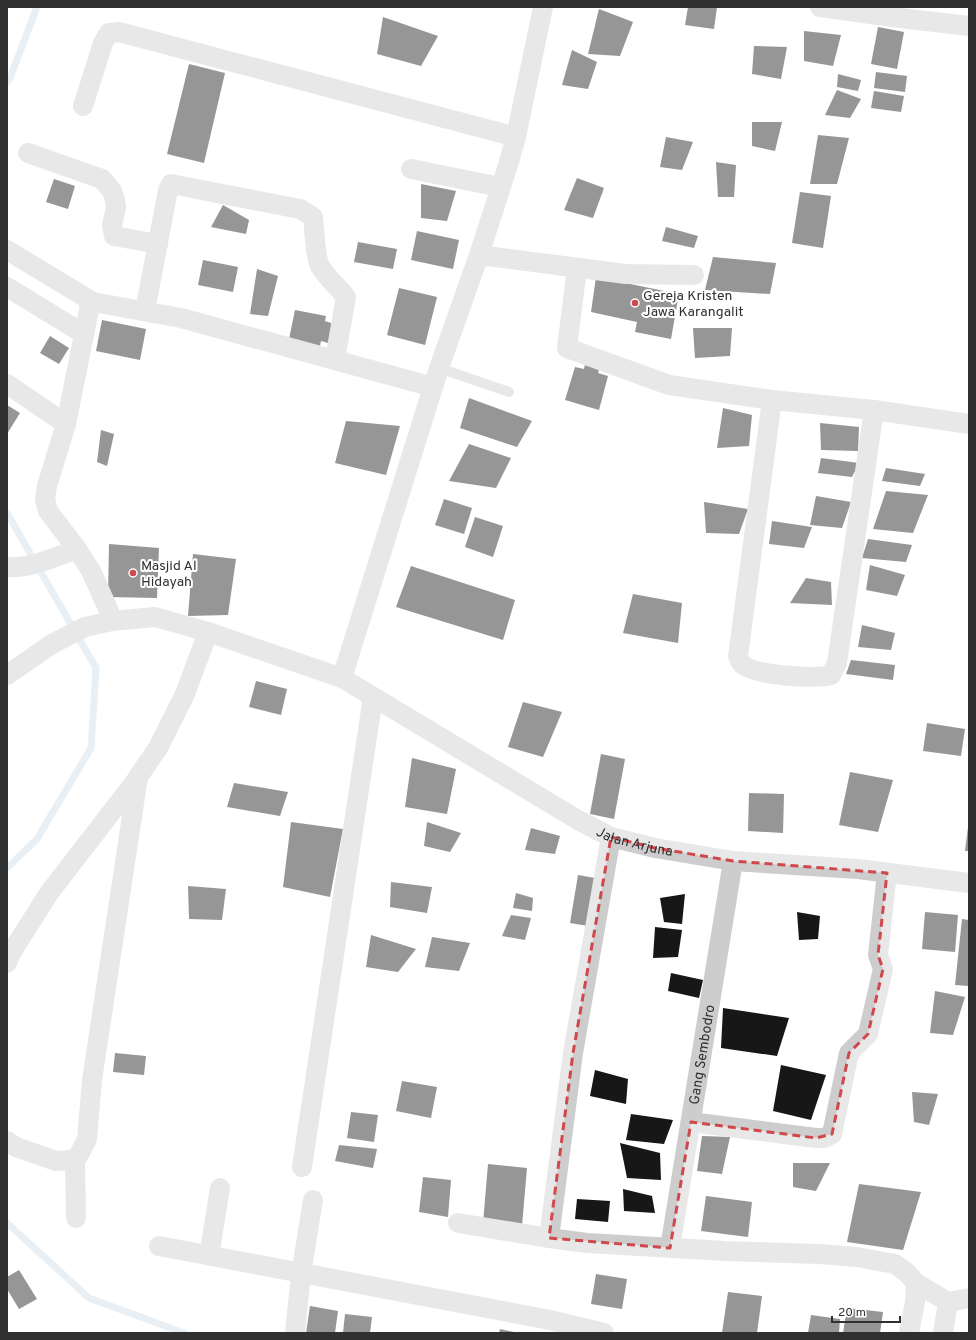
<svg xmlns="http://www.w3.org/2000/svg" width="976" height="1340" viewBox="0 0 976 1340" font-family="Overpass,sans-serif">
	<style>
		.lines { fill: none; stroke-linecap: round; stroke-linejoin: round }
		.stream { stroke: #cedde8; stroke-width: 7 }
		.building { fill: #171717 }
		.service { stroke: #cdcdcd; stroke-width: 10 }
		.minor { stroke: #cdcdcd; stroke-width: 20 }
		.marked { fill: none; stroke: #d0484d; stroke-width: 3; stroke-dasharray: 8 5; stroke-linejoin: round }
		.poi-dot { fill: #d0484d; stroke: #fff; stroke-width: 1.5 }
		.labels { text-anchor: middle; stroke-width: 4; stroke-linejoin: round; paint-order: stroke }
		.poi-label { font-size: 14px; fill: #303030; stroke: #fff; text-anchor: start }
		.street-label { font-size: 14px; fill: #303030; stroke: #fff }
	</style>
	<rect width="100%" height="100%" fill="#fff"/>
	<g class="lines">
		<g class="stream">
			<path d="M7 82 10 78 37 7"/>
			<path d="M7 513 96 668 91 748 37 839 7 868"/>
			<path d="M7 1223 89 1298 184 1333"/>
		</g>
	</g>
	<g class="building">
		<path d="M688 7H717L714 29 685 25Z"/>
		<path d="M599 9 633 22 620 56 588 54Z"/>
		<path d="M383 17 438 36 421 66 377 54Z"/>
		<path d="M878 27 904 32 897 69 871 64Z"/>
		<path d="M804 31 841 35 833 66 804 61Z"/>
		<path d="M754 46 787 47 781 79 752 74Z"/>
		<path d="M572 50 597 62 588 89 562 85Z"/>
		<path d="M189 64 225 73 204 163 167 154Z"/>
		<path d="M876 72 907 76 905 92 874 88Z"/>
		<path d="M838 74 861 80 858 91 837 87Z"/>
		<path d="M837 90 861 99 850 118 825 115Z"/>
		<path d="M874 91 904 96 901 112 871 108Z"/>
		<path d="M752 122H782L775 151 752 146Z"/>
		<path d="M818 135 849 138 837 184H810Z"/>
		<path d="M666 137 693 142 682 170 660 167Z"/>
		<path d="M716 162 736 165 734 197H718Z"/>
		<path d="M577 178 604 188 593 218 564 210Z"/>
		<path d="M54 179 75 186 68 209 46 202Z"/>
		<path d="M421 184 456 191 447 221 421 218Z"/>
		<path d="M800 192 831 196 823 248 792 243Z"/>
		<path d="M223 205 249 220 246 234 211 227Z"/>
		<path d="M666 227 698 236 694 248 662 241Z"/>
		<path d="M417 231 459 240 453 269 411 260Z"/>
		<path d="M358 242 397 249 393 269 354 262Z"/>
		<path d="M713 257 776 263 770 294 705 290Z"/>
		<path d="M203 260 238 267 233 292 198 285Z"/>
		<path d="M257 269 278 276 268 316 250 314Z"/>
		<path d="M596 277 679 294 671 339 635 332 637 322 591 312Z"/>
		<path d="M399 288 437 297 425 345 387 335Z"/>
		<path d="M295 310 326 316 325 321 334 324 328 343 321 341 320 346 289 339Z"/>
		<path d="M102 320 146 329 140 360 96 351Z"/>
		<path d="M693 328H732L730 356 695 358Z"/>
		<path d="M50 336 69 348 59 364 40 353Z"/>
		<path d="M586 360 601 364 598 373 608 376 599 410 565 400 575 367 584 369Z"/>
		<path d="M469 398 532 421 517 447 460 428Z"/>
		<path d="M7 405 20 413 7 434Z"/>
		<path d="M723 408 752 415 749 446 717 448Z"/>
		<path d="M346 421 400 426 386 475 335 463Z"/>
		<path d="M820 423 859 427 858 451 821 450Z"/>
		<path d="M101 430 114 434 107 466 97 462Z"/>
		<path d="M469 444 511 458 496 488 449 481Z"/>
		<path d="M821 458 859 463 852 477 818 473Z"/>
		<path d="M886 468 925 474 920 486 882 481Z"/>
		<path d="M886 491 928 495 913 533 873 529Z"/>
		<path d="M816 496 851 502 842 528 810 525Z"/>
		<path d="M444 499 472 508 464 534 435 525Z"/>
		<path d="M704 502 748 509 739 534 706 533Z"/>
		<path d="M475 517 503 526 493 557 465 547Z"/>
		<path d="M772 521 812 527 804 548 769 544Z"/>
		<path d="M868 539 912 545 906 562 862 558Z"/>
		<path d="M109 544 159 548 157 598 108 597Z"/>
		<path d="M193 554 236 559 228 615 188 616Z"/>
		<path d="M870 565 905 575 897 596 866 590Z"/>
		<path d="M411 566 515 600 503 640 396 607Z"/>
		<path d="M806 578 831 582 832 605 790 603Z"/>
		<path d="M633 594 682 603 678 643 623 633Z"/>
		<path d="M862 625 895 633 891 650 858 647Z"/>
		<path d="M851 660 895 665 893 680 846 674Z"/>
		<path d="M256 681 287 689 281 715 249 707Z"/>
		<path d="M523 702 562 712 543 757 508 747Z"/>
		<path d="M927 723 965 729 961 756 923 751Z"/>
		<path d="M601 754 625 759 614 819 590 814Z"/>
		<path d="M412 758 456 769 447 814 405 807Z"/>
		<path d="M850 772 893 780 878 832 839 825Z"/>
		<path d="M234 783 288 792 280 816 227 807Z"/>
		<path d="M749 793 784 794 783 833 748 831Z"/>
		<path d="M291 822 343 829 330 897 283 887Z"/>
		<path d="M427 822 461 833 450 852 424 846Z"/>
		<path d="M968 827H969V851H965Z"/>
		<path d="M531 828 560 836 555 854 525 850Z"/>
		<path d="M578 875 601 879 594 927 570 923Z"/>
		<path d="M391 882 432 887 427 913 390 907Z"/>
		<path d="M188 886 226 889 222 920 189 919Z"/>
		<path d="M516 893 533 898 532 911 513 908Z"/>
		<path d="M685 894 682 924 664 922 660 898Z"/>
		<path d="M797 912 820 916 818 939 799 940Z"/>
		<path d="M925 912 958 915 955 952 922 949Z"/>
		<path d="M511 915 531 918 525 940 502 936Z"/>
		<path d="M962 919 969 920V986L955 985Z"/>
		<path d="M655 927 682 930 678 957 653 958Z"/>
		<path d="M371 935 416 949 398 972 366 967Z"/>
		<path d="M432 937 470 943 459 971 425 967Z"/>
		<path d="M671 973 703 980 699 998 668 991Z"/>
		<path d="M935 991 965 997 953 1035 930 1033Z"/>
		<path d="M723 1008 789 1018 777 1056 721 1048Z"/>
		<path d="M115 1053 146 1056 144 1075 113 1072Z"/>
		<path d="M781 1065 826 1075 811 1120 773 1111Z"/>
		<path d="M595 1070 628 1079 626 1104 590 1096Z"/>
		<path d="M402 1081 437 1087 431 1118 396 1111Z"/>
		<path d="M912 1092 938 1094 929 1125 914 1122Z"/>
		<path d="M351 1112 378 1115 374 1142 347 1138Z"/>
		<path d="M631 1114 673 1120 664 1144 626 1140Z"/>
		<path d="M702 1136 730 1137 722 1174 697 1171Z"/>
		<path d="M620 1143 660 1153 661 1180 627 1178Z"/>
		<path d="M339 1145 377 1149 373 1168 335 1161Z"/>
		<path d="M793 1163H830L816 1191 793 1187Z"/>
		<path d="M488 1164 527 1168 522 1226 483 1223Z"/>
		<path d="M423 1177 451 1180 448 1217 419 1212Z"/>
		<path d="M859 1184 921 1192 903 1250 847 1242Z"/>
		<path d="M623 1189 652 1196 655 1213 624 1211Z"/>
		<path d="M706 1196 752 1202 748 1237 701 1231Z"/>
		<path d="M577 1199 610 1201 608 1222 575 1219Z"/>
		<path d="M19 1270 37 1299 19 1309 7 1289V1277Z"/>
		<path d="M596 1274 627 1279 622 1309 591 1304Z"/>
		<path d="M728 1292 762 1296 757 1333H722Z"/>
		<path d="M310 1306 338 1311 335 1333H306Z"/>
		<path d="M847 1308 883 1312 880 1333H843Z"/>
		<path d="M345 1314 372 1317 370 1333H343Z"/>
		<path d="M811 1315 840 1319 839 1333H808Z"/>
		<path d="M500 1329 514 1332V1333H499Z"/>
	</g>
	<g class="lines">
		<path class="service" d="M439 368 509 392"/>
		<g class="minor">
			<path d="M820 7 900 18 969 26"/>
			<path d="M83 106 103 43 109 33 119 32 516 137"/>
			<path d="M28 153 102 179 112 191 115 200 116 208 112 225 114 236 158 244"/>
			<path d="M411 169 500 187"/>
			<path d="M7 250 93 302"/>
			<path d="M479 255 626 274 694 275"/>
			<path d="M577 268 567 348 669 385 772 400 874 410 969 424"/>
			<path d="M7 287 84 334"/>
			<path d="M145 311 168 190 171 184 300 209 313 217C314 227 316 260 320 266 326 277 338 287 346 297L335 359"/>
			<path d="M7 384 66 424"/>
			<path d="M772 400 738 656C739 659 740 663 742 664 755 676 814 679 831 675L837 663 874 410"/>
			<path d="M7 567C30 569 55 557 77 549"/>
			<path d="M112 621 109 611 91 571 77 549 48 511 45 500 47 486 66 424 90 305 93 302 181 318 433 387"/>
			<path id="s1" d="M7 675 52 644 85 627 112 621 155 617 208 632 342 678 578 820 611 837 655 848 733 861 858 869 969 883"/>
			<path d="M342 678 439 368 479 255 508 165 516 137 543 7"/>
			<path d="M611 837 573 1053 549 1238 587 1243 725 1251 819 1254 857 1257 895 1264 907 1273 916 1283 915 1302 909 1333"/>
			<path d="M7 963 11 953 49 893 137 779"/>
			<path d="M691 1122 816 1138H824L832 1134 849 1053 868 1034 883 969 878 955 887 873"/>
			<path d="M7 1141 16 1147 56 1161 75 1160"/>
			<path d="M302 1167 373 697"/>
			<path d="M76 1218 75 1160 80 1153 87 1139 92 1080 138 777 158 748 185 694 208 632"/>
			<path d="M458 1223 549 1238"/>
			<path d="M159 1246 550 1320 604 1333"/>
			<path id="s2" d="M670 1248 733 861"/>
			<path d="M209 1256 220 1188"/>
			<path d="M916 1283 948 1302 969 1298"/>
			<path d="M295 1333 301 1274 313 1200"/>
			<path d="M943 1333 948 1302"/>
		</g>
	</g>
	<path d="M0 0H976V1340H0ZM611 837 655 848 733 861 887 873 878 955 883 969 868 1034 849 1053 832 1134 816 1138 691 1122 670 1248 549 1238 573 1053Z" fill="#fff" fill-opacity=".55" fill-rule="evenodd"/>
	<path class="marked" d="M611 837 655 848 733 861 887 873 878 955 883 969 868 1034 849 1053 832 1134 816 1138 691 1122 670 1248 549 1238 573 1053Z"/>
	<g class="poi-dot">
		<circle cx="635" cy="303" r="4"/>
		<circle cx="133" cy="573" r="4"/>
	</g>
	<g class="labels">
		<g class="poi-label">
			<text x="643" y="300">Gereja Kristen<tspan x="643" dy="16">Jawa Karangalit</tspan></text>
			<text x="141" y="570">Masjid Al<tspan x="141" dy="16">Hidayah</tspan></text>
		</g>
		<g class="street-label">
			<text dy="5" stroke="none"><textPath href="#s1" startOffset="696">Jalan Arjuna</textPath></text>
			<text dy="5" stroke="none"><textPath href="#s2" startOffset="196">Gang Sembodro</textPath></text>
		</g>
	</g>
	<rect width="976" height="1340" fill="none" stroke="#303030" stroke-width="16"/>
	<path d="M832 1316v6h68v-6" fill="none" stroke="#303030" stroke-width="2"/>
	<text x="838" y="1316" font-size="12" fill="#303030" stroke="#ffffff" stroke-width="3" paint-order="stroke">20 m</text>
</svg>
